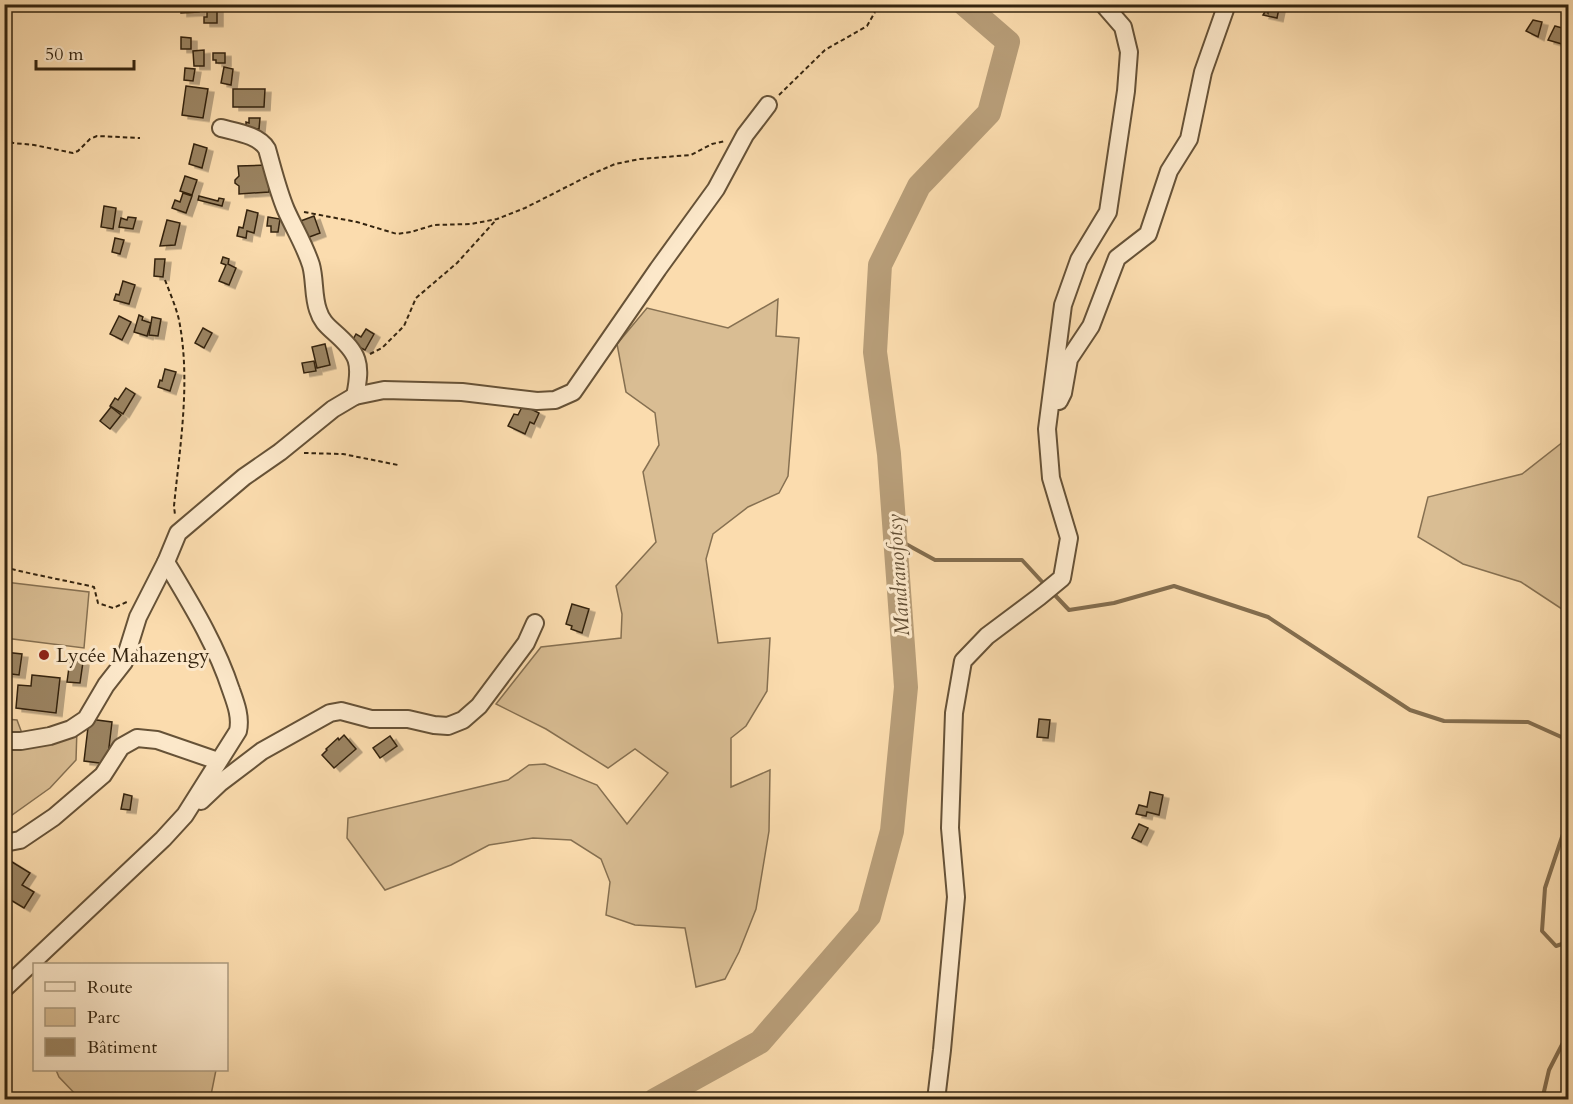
<svg xmlns="http://www.w3.org/2000/svg" width="1573" height="1104" viewBox="0 0 1573 1104" font-family="Cardo,serif">
	<style>
		.green { fill: #d9bd93; stroke: #867051; stroke-width: 1.5 }
		.lines { fill: none; stroke-linecap: round; stroke-linejoin: round }
		.stream { stroke: #836d4e; stroke-width: 4 }
		.river { stroke: #b79d78; stroke-width: 24 }
		.building { fill: #9b8462; stroke: #34240f; stroke-width: 1.5; filter: url(#shadow) }
		.minor-casing { stroke: #665237; stroke-width: 20 }
		.path { stroke: #34240f; stroke-width: 2; stroke-dasharray: 4.5 3; stroke-linecap: butt }
		.minor { stroke: #fce8ca; stroke-width: 16 }
		.poi-dot { fill: #8f2418; stroke: #fce8ca; stroke-width: 2 }
		.labels { text-anchor: middle; stroke-width: 6; stroke-linejoin: round; paint-order: stroke }
		.poi-label { font-size: 20px; fill: #34240f; stroke: #fce8ca; text-anchor: start }
		.water-label { font-size: 21px; font-style: italic; fill: #624e34; stroke: #fce8ca }
	</style>
	<defs>
		<filter id="shadow"><feDropShadow dx="6" dy="3.5" stdDeviation="0" flood-color="#0004"/></filter>
	</defs>
	<rect width="100%" height="100%" fill="#fbdcae"/>
	<filter id="stains"><feTurbulence type="fractalNoise" baseFrequency=".00333" numOctaves="4"/><feColorMatrix values="0 0 0 0 .2 0 0 0 0 .09 0 0 0 0 .02 0 0 0 .5 -.17"/></filter>
	<radialGradient id="worn" r=".72"><stop offset=".6" stop-color="#630" stop-opacity="0"/><stop offset="1" stop-color="#630" stop-opacity=".3"/></radialGradient>
	<g class="green">
		<path d="M778 299 776 336 799 338 788 476 779 493 748 507 713 534 706 559 718 643 770 638 767 691 746 726 731 738V787L770 770 769 831 756 909 739 952 725 979 696 987 685 928 635 925 606 915 610 882 601 859 571 840 533 838 489 845 451 865 385 890 347 838 348 818 508 780 529 765 545 764 597 785 627 824 668 773 635 749 608 768 546 729 496 704 541 647 621 638 622 614 616 586 656 542 643 472 659 445 655 413 626 392 617 344 647 308 728 328Z"/>
		<path d="M1568 438V613L1521 582 1463 564 1418 537 1428 497 1522 474Z"/>
		<path d="M5 582 89 592 84 648 5 638Z"/>
		<path d="M5 719 17 720 26 744 77 728 76 760 50 788 5 820Z"/>
		<path d="M56 1070H216L210 1100 80 1099 59 1077Z"/>
	</g>
	<g class="lines">
		<g class="stream">
			<path d="M895 538 935 560H1022L1046 586"/>
			<path d="M1051 591 1069 610 1114 603 1174 586 1268 617 1410 710 1444 721 1528 722 1568 740"/>
			<path d="M1568 819 1545 888 1542 931 1556 946 1568 942"/>
			<path d="M1542 1100 1549 1070 1568 1033"/>
		</g>
		<path class="river" d="M655 1100 760 1042 869 916 892 831 906 687 889 454 875 352 880 265 919 186 989 113 1008 42 964 4"/>
	</g>
	<g class="building">
		<path d="M181 4H199V12L181 13Z"/>
		<path d="M1270 4H1280L1277 18 1263 15 1266 10 1268 13Z"/>
		<path d="M207 8H217V23H204V17H207Z"/>
		<path d="M1533 20 1542 22 1538 37 1526 31Z"/>
		<path d="M1555 26 1566 29 1562 44 1548 40Z"/>
		<path d="M181 37 191 38V49H181Z"/>
		<path d="M204 50V66H194L193 51Z"/>
		<path d="M213 53H225V63H216V60H213Z"/>
		<path d="M224 67 233 69 231 85 221 83Z"/>
		<path d="M185 68 195 69 193 81 184 80Z"/>
		<path d="M186 86 208 89 203 118 182 115Z"/>
		<path d="M233 89H265L264 107H233Z"/>
		<path d="M249 118H260L259 129 246 128V122L249 123Z"/>
		<path d="M194 144 207 148 202 168 189 164Z"/>
		<path d="M267 165 269 192 239 194V186L235 183V180L239 176 238 166Z"/>
		<path d="M185 176 197 180 192 195 180 191Z"/>
		<path d="M183 193 192 196 186 213 172 208 175 200 180 202Z"/>
		<path d="M199 196 218 201 219 198 224 199 222 206 198 200Z"/>
		<path d="M104 206 116 208 113 229 101 227Z"/>
		<path d="M247 210 258 213 254 233 247 231 246 238 237 236 239 227 243 228Z"/>
		<path d="M314 216 320 233 304 239 298 222Z"/>
		<path d="M128 217 136 218 133 229 119 227 121 218 127 220Z"/>
		<path d="M268 217 280 219 278 232H271V226H267Z"/>
		<path d="M167 220 180 223 175 245 160 246Z"/>
		<path d="M115 238 124 240 120 254 112 252Z"/>
		<path d="M223 257 229 259 228 264 236 268 229 285 219 281 226 265 221 263Z"/>
		<path d="M155 259H165L163 277 154 276Z"/>
		<path d="M123 281 135 285 129 304 114 300 116 294 119 295Z"/>
		<path d="M139 315 143 317 142 320 151 323 147 336 134 332Z"/>
		<path d="M119 316 131 322 122 340 110 334Z"/>
		<path d="M152 317 161 319 158 336 149 335Z"/>
		<path d="M203 328 212 333 204 348 195 343Z"/>
		<path d="M366 329 374 334 365 350 351 343 356 334 361 337Z"/>
		<path d="M325 344 330 365 317 368 312 347Z"/>
		<path d="M314 361 316 371 304 373 302 363Z"/>
		<path d="M165 369 176 372 170 391 158 387 160 380 162 381Z"/>
		<path d="M126 388 135 394 123 414 110 406 115 398 118 400Z"/>
		<path d="M523 405 539 413 534 424 530 422 525 434 508 426 514 414 518 415Z"/>
		<path d="M111 407 121 415 110 429 100 421Z"/>
		<path d="M572 604 589 609 582 633 571 629 572 626 566 624Z"/>
		<path d="M4 652 22 654 19 675 4 673Z"/>
		<path d="M70 660 83 662 80 683 67 682Z"/>
		<path d="M32 675 60 678 56 713 16 708 18 685 31 686Z"/>
		<path d="M89 719 112 722 107 764 84 761Z"/>
		<path d="M1039 719 1050 720 1048 738 1037 737Z"/>
		<path d="M344 735 356 749 334 768 322 755 327 750 326 749 338 738 339 740Z"/>
		<path d="M390 736 397 746 380 758 373 748Z"/>
		<path d="M1150 792 1163 795 1159 815 1147 812 1146 816 1136 814 1139 805 1147 807Z"/>
		<path d="M124 794 132 796 130 810 121 809Z"/>
		<path d="M1139 824 1148 828 1141 842 1132 838Z"/>
		<path d="M4 857 30 873 22 885 34 892 24 908 4 896Z"/>
	</g>
	<g class="lines">
		<defs>
			<g id="minor">
				<path d="M221 128C236 132 259 135 267 149 273 170 278 191 286 210 294 228 305 246 311 265 315 279 313 296 318 310 321 320 326 325 334 332 359 354 362 363 355 396"/>
				<path d="M1059 401 1063 393 1069 359 1091 326 1117 258 1148 234 1169 171 1189 139 1203 72 1227 4"/>
				<path d="M4 741H21L50 736 71 729 86 719 106 685 124 662 138 617 166 562"/>
				<path d="M201 801 220 783 262 751 330 713 341 711 371 719H408L434 725 448 726 463 720 479 706 526 643 535 623"/>
				<path d="M4 843 20 840 54 817 103 775 121 747 137 738 157 740 218 761"/>
				<path d="M4 989 163 839 185 815 238 731C241 717 236 704 231 690 216 644 191 604 166 562L178 533 244 477 280 452 333 409 355 396 384 390 462 392 537 401 555 400 573 392 658 269 716 189 745 135 768 105"/>
				<path d="M936 1100 942 1050 956 897 950 828 954 713 963 661 987 636 1039 597 1062 578 1069 538 1051 478 1047 429 1063 305 1079 260 1108 212 1126 91 1129 52 1123 27 1103 4"/>
			</g>
		</defs>
		<use href="#minor" class="minor-casing"/>
		<g class="path">
			<path d="M779 95 825 50 867 26 875 12"/>
			<path d="M4 137 13 143 34 145 73 153 78 151 90 139 97 136 140 138"/>
			<path d="M304 212 357 222 397 234 411 232 434 225 471 224 497 219 525 208 592 174 615 164 640 159 691 155 712 144 725 141"/>
			<path d="M165 280C170 293 176 307 179 320 191 381 180 445 174 506L175 515"/>
			<path d="M370 354 382 348 404 326 416 298 457 263 496 220"/>
			<path d="M304 453 343 454 398 465"/>
			<path d="M4 567C34 575 64 580 94 587L98 603 113 608 129 601"/>
		</g>
		<use href="#minor" class="minor"/>
	</g>
	<circle class="poi-dot" cx="44" cy="655" r="6"/>
	<g class="labels">
		<g class="poi-label">
			<text x="56" y="662">Lycée Mahazengy</text>
		</g>
		<g class="water-label">
			<text transform="translate(898 575) rotate(-94)" y="7">Mandranofotsy</text>
		</g>
	</g>
	<rect width="1573" height="1104" fill="none" stroke="#fbdcae" stroke-width="24"/>
	<rect x="6" y="6" width="1561" height="1092" fill="none" stroke="#34240f" stroke-width="3"/>
	<rect x="12" y="12" width="1549" height="1080" fill="none" stroke="#34240f" stroke-width="1.5"/>
	<rect x="33" y="963" width="195" height="108" fill="#fce8ca" stroke="#ac9a7f" stroke-width="1.5"/>
	<rect x="45" y="982" width="30" height="9" fill="#fce8ca" stroke="#ac9a7f" stroke-width="1.5"/>
	<text x="87" y="993" font-size="18" fill="#34240f">Route</text>
	<rect x="45" y="1008" width="30" height="18" fill="#d9bd93" stroke="#ac9a7f" stroke-width="1.5"/>
	<text x="87" y="1023" font-size="18" fill="#34240f">Parc</text>
	<rect x="45" y="1038" width="30" height="18" fill="#9b8462" stroke="#ac9a7f" stroke-width="1.5"/>
	<text x="87" y="1053" font-size="18" fill="#34240f">Bâtiment</text>
	<path d="M36 60v9h98v-9" fill="none" stroke="#34240f" stroke-width="3"/>
	<text x="45" y="60" font-size="18" fill="#34240f" stroke="#fce8ca" stroke-width="4.5" paint-order="stroke">50 m</text>
	<rect width="100%" height="100%" filter="url(#stains)"/>
	<rect width="100%" height="100%" fill="url(#worn)"/>
</svg>
